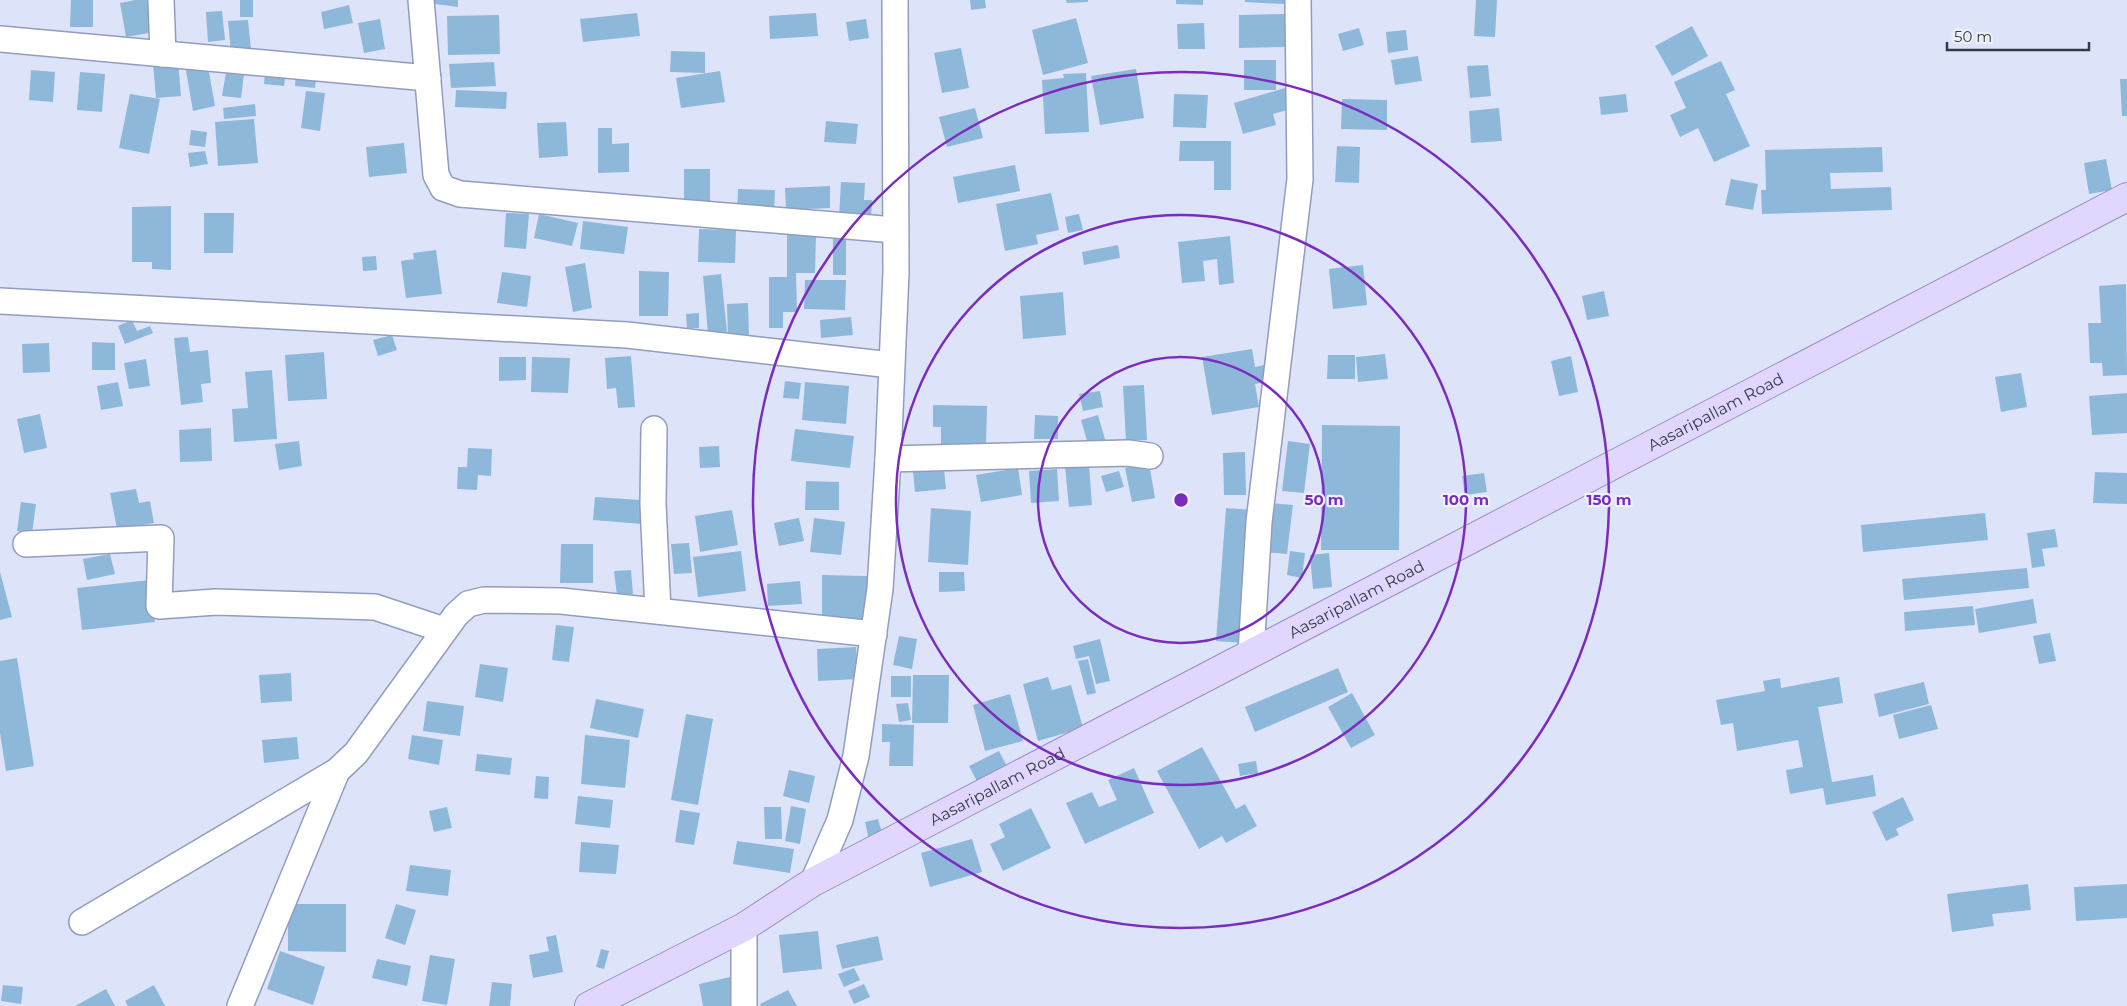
<svg xmlns="http://www.w3.org/2000/svg" width="2127" height="1006" viewBox="0 0 2127 1006" font-family="Montserrat,sans-serif">
	<style>
		.building { fill: #8eb8da }
		.lines { fill: none; stroke-linecap: round; stroke-linejoin: round }
		.minor-casing { stroke: #929dbd; stroke-width: 28 }
		.major-casing { stroke: #988fbe; stroke-width: 30 }
		.minor { stroke: #fff; stroke-width: 25 }
		.major { stroke: #e1d7fe; stroke-width: 28 }
		.ring { fill: none; stroke: #7b2cbf; stroke-width: 2.5 }
		.labels { text-anchor: middle; stroke-width: 4.5; stroke-linejoin: round; paint-order: stroke }
		.street-label { font-size: 16px; fill: #353a48; stroke: #eff1f8 }
		.centre { fill: #7b2cbf; stroke: #eff1f8; stroke-width: 2.5 }
		.ring-label { font-size: 15px; text-anchor: middle; font-weight: bold; fill: #7b2cbf; stroke: #eff1f8; stroke-width: 4.5; stroke-linejoin: round; paint-order: stroke }
	</style>
	<rect width="100%" height="100%" fill="#dde4f9"/>
	<g class="building">
		<path d="M71 0H93V27H70Z"/>
		<path d="M135 0H150L155 32 126 37 120 3Z"/>
		<rect x="240" y="0" width="13" height="17"/>
		<path d="M428 0H458V7L428 3Z"/>
		<path d="M970 0H985L986 8 971 10Z"/>
		<path d="M1066 0H1088V2L1067 3Z"/>
		<path d="M1176 0H1203V5L1176 4Z"/>
		<path d="M1245 0H1285L1284 4 1245 2Z"/>
		<path d="M1476 0H1497L1495 37 1474 36Z"/>
		<path d="M349 5 353 23 324 29 321 12Z"/>
		<path d="M222 11 225 40 208 42 206 12Z"/>
		<path d="M637 13 640 36 583 42 580 19Z"/>
		<path d="M816 13 818 36 770 39 769 16Z"/>
		<path d="M1287 14V47L1239 48V15Z"/>
		<path d="M499 15 500 54 448 55 447 16Z"/>
		<path d="M1076 18 1088 63 1043 75 1032 30Z"/>
		<path d="M380 19 385 49 364 53 358 23Z"/>
		<path d="M866 19 869 38 849 41 846 22Z"/>
		<path d="M248 20 251 50 231 52 228 21Z"/>
		<path d="M1204 23 1205 49H1178L1177 24Z"/>
		<path d="M1692 26 1708 56 1672 76 1655 46Z"/>
		<path d="M1359 28 1364 45 1343 51 1338 34Z"/>
		<path d="M1406 30 1408 50 1388 53 1386 32Z"/>
		<path d="M961 48 969 88 942 93 934 53Z"/>
		<path d="M671 51 705 52V73L670 72Z"/>
		<path d="M1418 56 1422 81 1395 85 1391 60Z"/>
		<rect x="1244" y="60" width="32" height="30"/>
		<path d="M178 61 181 96 156 98 153 63Z"/>
		<path d="M207 61 215 106 193 111 185 65Z"/>
		<path d="M1721 61 1735 90 1726 94 1750 146 1714 162 1698 128 1680 137 1670 115 1686 108 1674 82Z"/>
		<path d="M494 62 496 86 451 88 449 64Z"/>
		<path d="M1488 65 1491 96 1470 98 1467 66Z"/>
		<path d="M265 69 286 71 284 86 264 84Z"/>
		<path d="M1136 69 1144 118 1100 125 1091 76Z"/>
		<path d="M31 70 55 72 53 102 29 100Z"/>
		<path d="M296 71 317 73 315 88 295 86Z"/>
		<path d="M720 71 725 102 681 108 676 78Z"/>
		<path d="M80 72 105 74 102 112 77 110Z"/>
		<path d="M226 72 244 74 241 98 222 96Z"/>
		<path d="M1086 73 1089 132 1045 134 1042 80 1064 78 1063 74Z"/>
		<path d="M2120 79H2127V116H2122Z"/>
		<path d="M1285 88 1291 109 1273 114 1276 125 1243 134 1234 103Z"/>
		<path d="M456 90 507 92 506 109 455 107Z"/>
		<path d="M306 91 325 93 320 131 301 128Z"/>
		<path d="M130 94 160 99 149 154 119 148Z"/>
		<path d="M1174 94 1208 95 1206 128 1173 127Z"/>
		<path d="M1626 94 1628 112 1601 115 1599 97Z"/>
		<path d="M1342 99 1387 100V130L1341 129Z"/>
		<path d="M255 104 256 116 224 119 223 108Z"/>
		<path d="M975 108 983 138 947 147 939 117Z"/>
		<path d="M1499 108 1502 141 1471 143 1469 111Z"/>
		<path d="M254 119 258 163 218 166 215 122Z"/>
		<path d="M826 121 858 124 856 144 824 142Z"/>
		<path d="M566 122 568 156 539 158 537 123Z"/>
		<path d="M598 128H612V144L629 143V172L598 173Z"/>
		<path d="M191 130 207 132 205 147 189 145Z"/>
		<path d="M1180 141H1231V190H1214V161H1179Z"/>
		<path d="M404 143 407 173 369 177 366 147Z"/>
		<path d="M1337 146 1360 147 1359 183 1335 182Z"/>
		<path d="M1882 147 1883 172 1830 173 1831 189 1891 187 1892 210 1762 214 1761 190H1766L1765 150Z"/>
		<path d="M205 151 208 164 190 167 188 153Z"/>
		<path d="M2106 159 2112 190 2089 194 2084 163Z"/>
		<path d="M1015 165 1020 191 958 203 953 177Z"/>
		<rect x="684" y="169" width="26" height="36"/>
		<path d="M1731 179 1758 184 1753 210 1725 205Z"/>
		<path d="M841 182 865 183 864 200H872L871 219 839 218Z"/>
		<path d="M830 186V208L786 210 785 188Z"/>
		<path d="M738 189 775 190 774 215 737 214Z"/>
		<path d="M1051 193 1059 230 1036 235 1038 244 1005 251 996 204Z"/>
		<path d="M171 206V270L152 269V262H132V207Z"/>
		<path d="M204 213H234L233 253H204Z"/>
		<path d="M506 213 529 214 526 249 504 247Z"/>
		<path d="M539 214 578 223 572 246 534 238Z"/>
		<path d="M1079 214 1083 230 1068 233 1065 217Z"/>
		<path d="M583 221 628 227 624 254 580 249Z"/>
		<path d="M699 229 736 230 735 263 698 262Z"/>
		<path d="M787 235H816L815 273H796L797 312H783V328H769V277H787Z"/>
		<rect x="833" y="236" width="13" height="39"/>
		<path d="M1230 236 1234 283 1219 285 1217 259 1203 261 1205 281 1182 283 1178 242Z"/>
		<path d="M1118 245 1120 258 1084 265 1082 252Z"/>
		<path d="M436 250 442 294 406 298 401 261 414 259 413 253Z"/>
		<path d="M376 256 377 270 363 271 362 257Z"/>
		<path d="M585 263 592 308 573 312 565 267Z"/>
		<path d="M1363 265 1367 305 1333 309 1329 269Z"/>
		<path d="M639 271 669 272 668 316H639Z"/>
		<path d="M502 272 531 276 527 307 497 303Z"/>
		<path d="M721 274 727 332 708 334 703 276Z"/>
		<path d="M805 280H846L845 310 804 309Z"/>
		<path d="M2126 284 2127 375 2103 376 2102 363H2090L2088 323H2101L2099 286Z"/>
		<path d="M1604 291 1609 316 1587 320 1582 296Z"/>
		<path d="M1063 292 1066 335 1023 339 1020 296Z"/>
		<path d="M748 303 749 337 728 338 727 304Z"/>
		<path d="M699 313V328H687L686 314Z"/>
		<path d="M851 317 853 335 821 338 820 320Z"/>
		<path d="M132 320 137 331 150 326 153 333 125 344 118 326Z"/>
		<path d="M392 335 397 350 378 356 373 340Z"/>
		<path d="M188 337 190 352 208 350 211 383 201 384 203 402 181 405 174 338Z"/>
		<path d="M92 342 115 343V370H92Z"/>
		<path d="M49 343 50 372 23 373 22 344Z"/>
		<path d="M1252 349 1255 367 1269 364 1272 381 1255 384 1259 407 1212 415 1202 357Z"/>
		<path d="M324 352 327 399 288 401 285 355Z"/>
		<path d="M1385 354 1388 379 1358 382 1356 357Z"/>
		<path d="M1328 355H1355V379H1327Z"/>
		<path d="M631 356 635 407 618 408 616 388 607 389 605 358Z"/>
		<path d="M1571 356 1578 392 1559 396 1551 361Z"/>
		<path d="M499 357H526V380L499 381Z"/>
		<path d="M532 357 570 358 568 393 531 392Z"/>
		<path d="M146 359 150 386 129 389 124 363Z"/>
		<path d="M272 370 277 439 234 442 232 409 248 408 245 372Z"/>
		<path d="M2021 373 2027 407 2001 412 1995 377Z"/>
		<path d="M785 381 801 383 799 399 783 398Z"/>
		<path d="M118 382 123 406 101 410 97 386Z"/>
		<path d="M805 382 849 386 846 424 802 420Z"/>
		<path d="M1144 385 1147 440 1126 441 1123 386Z"/>
		<path d="M1100 391 1103 407 1083 411 1079 394Z"/>
		<path d="M2127 393V433L2092 435 2089 396Z"/>
		<path d="M933 405 987 406 986 446 941 445V427H933Z"/>
		<path d="M40 414 47 448 24 453 17 419Z"/>
		<path d="M1035 415 1058 416V439H1034Z"/>
		<path d="M1098 415 1107 446 1090 451 1081 420Z"/>
		<path d="M1322 425 1400 426 1399 550H1321Z"/>
		<path d="M211 428 212 461 180 462 179 430Z"/>
		<path d="M795 429 854 436 850 468 791 461Z"/>
		<path d="M299 441 302 466 279 470 275 444Z"/>
		<path d="M1288 441 1310 444 1304 493 1282 491Z"/>
		<path d="M719 446 720 467 700 468 699 447Z"/>
		<path d="M468 448 492 449 491 476 478 475 477 490 457 489 458 467H467Z"/>
		<path d="M1245 452 1246 495H1224L1223 453Z"/>
		<path d="M1149 463 1155 498 1132 502 1125 468Z"/>
		<path d="M1089 465 1092 505 1069 507 1065 467Z"/>
		<path d="M1018 468 1022 495 981 502 976 475Z"/>
		<path d="M944 469 946 489 915 492 913 472Z"/>
		<path d="M1057 469 1059 501 1031 503 1029 471Z"/>
		<path d="M1119 471 1124 487 1106 492 1101 476Z"/>
		<path d="M2095 472 2127 473V504L2093 503Z"/>
		<path d="M1484 473 1487 492 1465 495 1462 476Z"/>
		<path d="M806 481 839 482V510H805Z"/>
		<path d="M642 483 654 525 593 520 595 497 641 500Z"/>
		<path d="M136 489 139 503 150 501 154 523 117 529 110 493Z"/>
		<path d="M21 502 36 504 32 533 17 531Z"/>
		<path d="M1271 503 1293 505 1287 554 1265 552Z"/>
		<path d="M931 508 971 511 968 565 928 562Z"/>
		<path d="M1226 508 1254 510 1244 643 1216 641Z"/>
		<path d="M732 510 738 545 700 552 695 516Z"/>
		<path d="M1985 513 1988 540 1863 552 1861 525Z"/>
		<path d="M799 518 804 541 779 546 774 523Z"/>
		<path d="M814 518 845 522 841 555 810 552Z"/>
		<path d="M2055 529 2058 547 2042 549 2045 566 2032 568 2027 533Z"/>
		<path d="M689 543 692 573 674 574 671 544Z"/>
		<path d="M561 544H593V583H560Z"/>
		<path d="M741 551 746 591 698 597 693 557Z"/>
		<path d="M1290 551 1305 553 1302 578 1287 575Z"/>
		<path d="M1329 553 1332 587 1313 589 1310 555Z"/>
		<path d="M110 554 115 574 87 580 83 559Z"/>
		<path d="M2027 568 2029 588 1904 600 1902 579Z"/>
		<path d="M631 570 633 594 617 595 614 571Z"/>
		<path d="M0 572 12 617 0 620Z"/>
		<path d="M939 572H964L965 591 939 592Z"/>
		<path d="M822 575 867 576V625L822 624Z"/>
		<path d="M150 580 155 622 82 630 77 588Z"/>
		<path d="M800 581 802 604 768 606 767 584Z"/>
		<path d="M2033 599 2037 623 1979 633 1975 609Z"/>
		<path d="M1973 606 1975 625 1905 631 1904 612Z"/>
		<path d="M556 625 574 627 569 662 552 660Z"/>
		<path d="M2050 633 2056 661 2039 664 2033 636Z"/>
		<path d="M899 636 917 639 912 669 893 665Z"/>
		<path d="M1100 639 1110 681 1096 684 1089 656 1076 659 1073 646Z"/>
		<path d="M856 647 858 679 818 681 817 649Z"/>
		<path d="M17 658 34 766 6 771 0 733V661Z"/>
		<path d="M1088 659 1096 693 1087 695 1078 661Z"/>
		<path d="M480 664 508 668 503 702 475 697Z"/>
		<path d="M1338 668 1348 692 1255 732 1245 707Z"/>
		<path d="M291 673 292 701 261 703 259 675Z"/>
		<path d="M913 675H949L948 723H912Z"/>
		<rect x="891" y="676" width="20" height="21"/>
		<path d="M1048 677 1052 690 1071 685 1083 728 1038 741 1023 684Z"/>
		<path d="M1839 677 1843 703 1818 707 1832 782 1873 775 1876 796 1826 805 1823 788 1790 794 1786 770 1803 767 1798 740 1737 751 1733 723 1721 725 1716 700 1765 691 1763 681 1780 678 1781 688Z"/>
		<path d="M1924 682 1929 704 1879 717 1874 694Z"/>
		<path d="M1352 693 1375 735 1351 748 1328 707Z"/>
		<path d="M1010 694 1023 741 985 751 973 705Z"/>
		<path d="M596 699 644 709 638 738 590 728Z"/>
		<path d="M427 701 464 706 460 736 423 731Z"/>
		<path d="M908 703 911 720 899 722 896 704Z"/>
		<path d="M1931 705 1938 729 1899 739 1893 715Z"/>
		<path d="M686 714 713 719 698 805 671 800Z"/>
		<path d="M882 724 914 725 913 766H889L890 742H882Z"/>
		<path d="M412 735 443 740 439 765 408 759Z"/>
		<path d="M585 735 630 740 625 788 581 784Z"/>
		<path d="M297 737 299 759 264 763 262 740Z"/>
		<path d="M1202 747 1236 809 1245 804 1257 826 1226 843 1222 836 1199 849 1157 771Z"/>
		<path d="M999 751 1013 778 983 793 969 766Z"/>
		<path d="M477 754 512 758 510 775 475 771Z"/>
		<path d="M1256 761 1258 773 1240 776 1238 764Z"/>
		<path d="M1134 768 1154 813 1085 844 1066 803 1092 792 1099 807 1117 800 1108 780Z"/>
		<path d="M789 770 815 776 809 803 783 796Z"/>
		<path d="M536 776 549 777 548 799 534 798Z"/>
		<path d="M578 796 613 800 610 828 575 824Z"/>
		<path d="M1903 797 1914 820 1896 829 1899 835 1886 841 1872 812Z"/>
		<path d="M791 806 806 809 800 844 785 841Z"/>
		<path d="M447 807 452 828 434 832 429 811Z"/>
		<path d="M764 807H781L782 839H765Z"/>
		<path d="M1031 808 1051 848 1003 871 990 844 1005 837 999 824Z"/>
		<path d="M680 810 700 813 694 845 675 842Z"/>
		<path d="M878 819 883 836 869 840 865 822Z"/>
		<path d="M972 839 982 872 930 887 921 853Z"/>
		<path d="M737 841 794 849 790 873 733 864Z"/>
		<path d="M581 842 619 845 616 874 579 872Z"/>
		<path d="M410 865 451 870 448 896 406 891Z"/>
		<path d="M2028 884 2031 910 1992 914 1994 926 1952 932 1947 894Z"/>
		<path d="M2127 884V918L2076 921 2074 887Z"/>
		<path d="M288 904H346V952L288 951Z"/>
		<path d="M396 904 416 910 405 945 385 938Z"/>
		<path d="M818 931 822 969 783 973 779 935Z"/>
		<path d="M556 935 563 972 533 978 529 955 549 951 546 937Z"/>
		<path d="M878 936 883 960 842 969 836 945Z"/>
		<path d="M601 949 609 951 604 969 596 967Z"/>
		<path d="M280 951 325 967 313 1005 267 989Z"/>
		<path d="M430 955 455 959 447 1005 422 1001Z"/>
		<path d="M377 959 411 966 407 986 372 978Z"/>
		<path d="M854 968 860 980 844 987 838 974Z"/>
		<path d="M735 976 741 1006H703L699 984Z"/>
		<path d="M492 982 512 984 510 1006H489Z"/>
		<path d="M864 984 870 997 854 1004 848 991Z"/>
		<path d="M3 985 23 987 21 1004 1 1001Z"/>
		<path d="M154 985 165 1006H128L125 1001Z"/>
		<path d="M106 989 115 1006H75Z"/>
		<path d="M788 990 797 1006H761L760 1004Z"/>
	</g>
	<g class="lines">
		<defs>
			<g id="minor">
				<path d="M161 0 163 54"/>
				<path d="M421 0 436 175 443 188 460 194 895 230"/>
				<path d="M0 39 428 78"/>
				<path d="M0 301 627 335 891 365"/>
				<path d="M654 429 653 504 658 611"/>
				<path d="M888 459 1128 453 1150 456"/>
				<path d="M26 544 161 538 159 606 216 602 375 607 444 630"/>
				<path d="M1251 653 1259 522 1300 179 1298 0"/>
				<path d="M813 882 840 820 856 756 880 589 888 459 896 272 895 0"/>
				<path d="M82 922 337 771 356 753 456 615 468 604 484 600 561 601 874 634"/>
				<path d="M240 1006 337 771"/>
				<path d="M744 1006V927"/>
			</g>
			<g id="major">
				<path id="s1" d="M589 1006 744 927 813 882 2127 197"/>
			</g>
		</defs>
		<use href="#minor" class="minor-casing"/>
		<use href="#major" class="major-casing"/>
		<use href="#minor" class="minor"/>
		<use href="#major" class="major"/>
	</g>
	<g class="ring">
		<circle cx="1181" cy="500" r="143"/>
		<circle cx="1181" cy="500" r="285"/>
		<circle cx="1181" cy="500" r="428"/>
	</g>
	<g class="labels">
		<g class="street-label">
			<text dy="6" stroke="none"><textPath href="#s1" startOffset="1274">Aasaripallam Road</textPath></text>
			<text dy="6" stroke="none"><textPath href="#s1" startOffset="869">Aasaripallam Road</textPath></text>
			<text dy="6" stroke="none"><textPath href="#s1" startOffset="464">Aasaripallam Road</textPath></text>
		</g>
	</g>
	<circle cx="1181" cy="500" r="8" class="centre"/>
	<g class="ring-label">
		<text x="1324" y="505">50 m</text>
		<text x="1466" y="505">100 m</text>
		<text x="1609" y="505">150 m</text>
	</g>
	<path d="M1947 42v8h142v-8" fill="none" stroke="#353a48" stroke-width="2.5"/>
	<text x="1954" y="42" font-size="15" fill="#353a48" stroke="#eff1f8" stroke-width="4" paint-order="stroke">50 m</text>
</svg>
